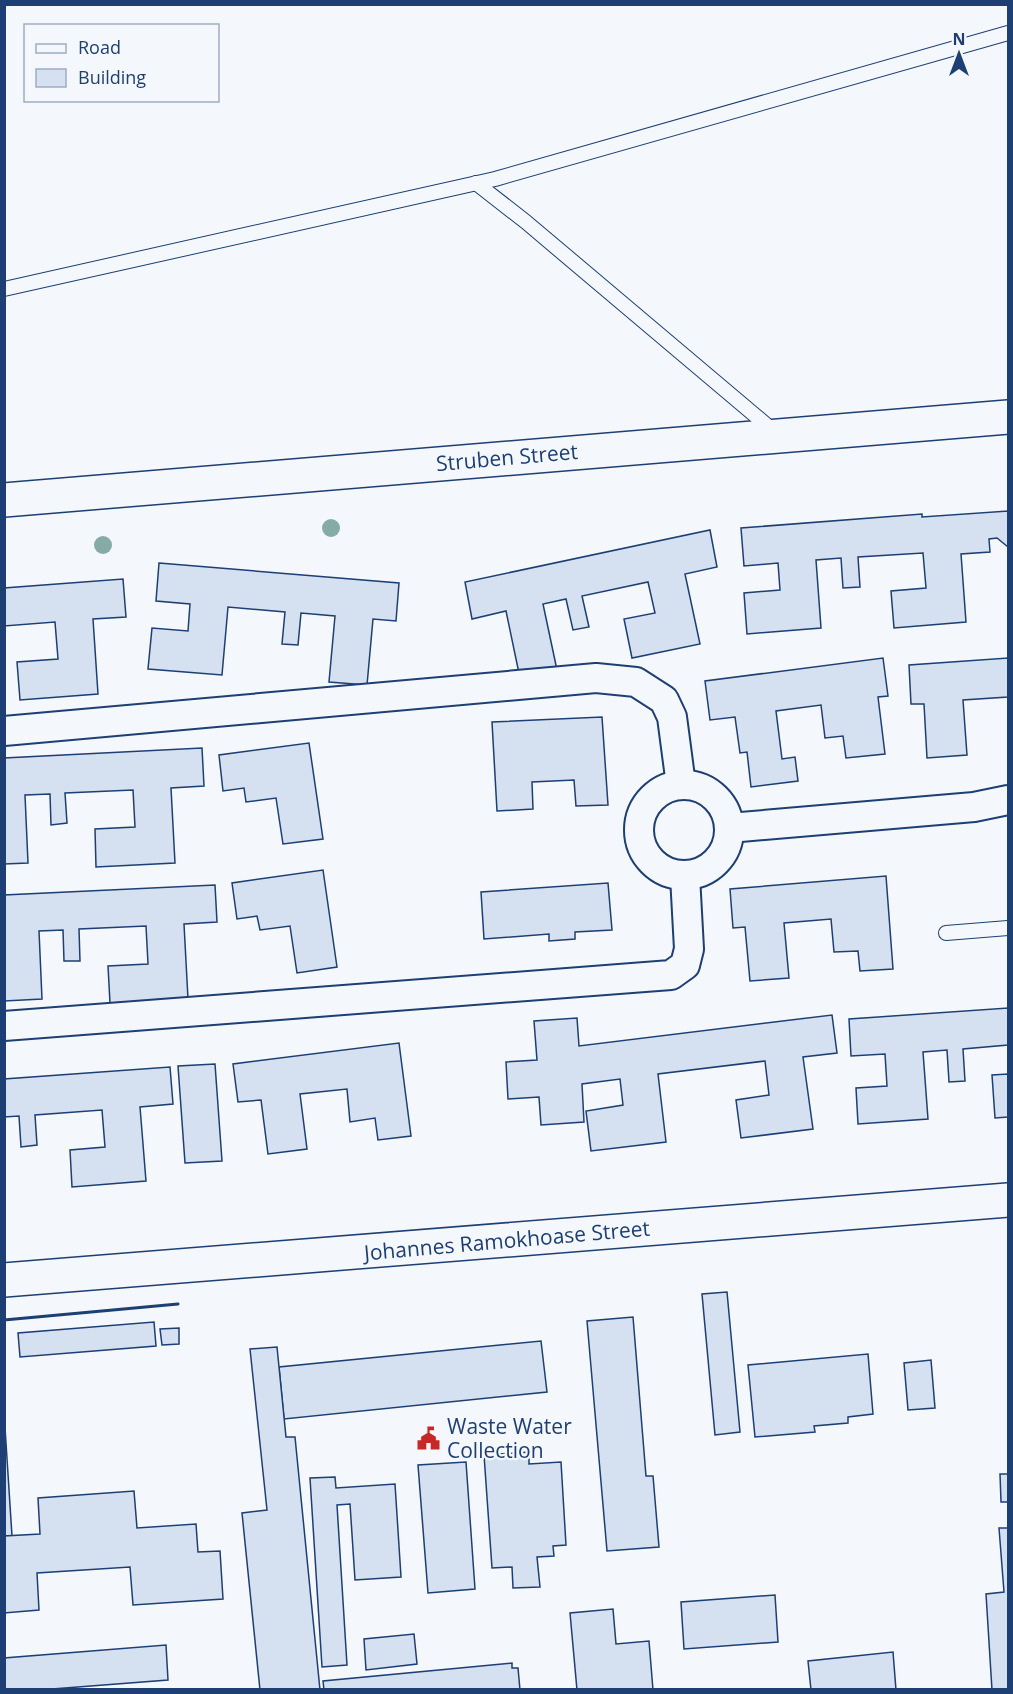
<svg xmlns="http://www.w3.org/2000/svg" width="1013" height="1694" viewBox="0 0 1013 1694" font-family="'Open Sans',sans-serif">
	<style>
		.building { fill: #d5e0f0; stroke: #1d3f73; stroke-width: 1.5 }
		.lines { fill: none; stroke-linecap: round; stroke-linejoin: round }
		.lane-casing { stroke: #1d3f73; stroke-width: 16 }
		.street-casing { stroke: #1d3f73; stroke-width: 32 }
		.primary-casing { stroke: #1d3f73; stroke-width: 36 }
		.lane { stroke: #f4f7fb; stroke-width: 14 }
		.street { stroke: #f4f7fb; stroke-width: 28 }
		.primary { stroke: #f4f7fb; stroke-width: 33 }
		.wall { stroke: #1d3f73; stroke-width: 3 }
		.tree { fill: #86aba6 }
		.labels { text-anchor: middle; stroke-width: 4.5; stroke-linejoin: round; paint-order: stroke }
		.street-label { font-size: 21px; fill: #1d3f73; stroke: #f4f7fb }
		.poi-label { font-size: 21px; fill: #1d3f73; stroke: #f4f7fb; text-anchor: start }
	</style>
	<rect width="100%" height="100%" fill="#f4f7fb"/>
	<g class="building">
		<path d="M1008 511V547L997 538 989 539 990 552 961 554 966 622 894 628 891 591 926 588 923 553 858 557 860 587 843 588 841 558 816 560 821 628 747 634 744 593 780 590 778 563 744 566 741 528 922 514V517Z"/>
		<path d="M710 530 717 567 685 574 700 644 632 658 624 619 655 613 648 582 582 596 589 627 573 630 566 599 543 604 557 670 520 678 506 611 472 619 465 582Z"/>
		<path d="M159 563 399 583 396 621 373 619 367 685 329 682 335 616 301 613 298 645 282 644 285 612 228 607 222 675 148 669 152 628 188 631 190 604 156 601Z"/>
		<path d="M123 579 126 617 93 619 98 694 20 700 17 662 58 659 55 622 4 626V588Z"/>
		<path d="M883 658 888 696 878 697 885 754 846 758 843 736 825 738 821 705 776 711 782 759 795 757 798 781 751 787 747 752 740 753 735 717 710 720 705 681Z"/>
		<path d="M1008 658V697L963 700 967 755 927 758 924 704H911L909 665Z"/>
		<path d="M602 717 608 805 576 806 574 780 532 782 533 809 497 811 492 722Z"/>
		<path d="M309 743 323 839 283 844 276 798 246 802 244 788 223 791 219 755Z"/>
		<path d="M202 748 204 786 171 788 175 863 96 867 95 829 135 827 133 790 65 793 67 823 51 825 50 794 25 795 28 863 4 864V758Z"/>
		<path d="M323 870 337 967 297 973 290 926 260 930 257 916 237 919 232 883Z"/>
		<path d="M886 876 893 969 860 971 858 951 834 952 831 919 784 923 789 978 750 981 745 927 733 928 730 889Z"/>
		<path d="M608 883 612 930 575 932V939L549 941V934L484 939 481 892Z"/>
		<path d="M215 885 217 922 184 924 188 999 110 1003 108 966 148 964 146 926 79 929 80 961H64L63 930 39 931 42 999 4 1001V895Z"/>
		<path d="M1008 1008V1045L963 1049 965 1081 949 1082 947 1050 923 1052 928 1119 858 1124 856 1088 887 1086 885 1054 851 1056 849 1019Z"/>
		<path d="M832 1015 837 1053 803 1057 813 1129 741 1138 736 1100 769 1095 765 1061 658 1074 666 1142 591 1151 586 1111 623 1105 620 1079 582 1084 584 1122 541 1125 539 1097 508 1099 506 1062 537 1060 534 1021 577 1018 579 1046Z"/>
		<path d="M399 1043 411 1136 378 1140 375 1118 350 1122 347 1089 300 1094 307 1149 268 1154 261 1100 238 1102 233 1064Z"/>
		<path d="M215 1064 222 1161 185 1163 178 1066Z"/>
		<path d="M170 1067 173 1104 140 1107 146 1181 72 1187 70 1150 105 1147 102 1110 35 1115 37 1145 21 1147 19 1116 4 1117V1079Z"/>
		<path d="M1008 1074V1117L995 1118 992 1075Z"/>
		<path d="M727 1292 740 1432 715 1435 702 1294Z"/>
		<path d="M633 1317 646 1476H653L659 1547 607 1551 587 1321Z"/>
		<path d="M154 1322 156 1346 20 1357 18 1333Z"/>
		<path d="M179 1328V1344L162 1345 160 1329Z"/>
		<path d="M541 1341 547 1392 284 1419 279 1367Z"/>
		<path d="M277 1347 286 1437H295L320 1690H260L242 1513 267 1510 250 1349Z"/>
		<path d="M868 1354 873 1414 848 1417V1423L814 1426 815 1432 755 1437 748 1365Z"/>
		<path d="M931 1360 935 1408 908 1410 904 1363Z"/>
		<path d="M4 1412 12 1536H4Z"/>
		<path d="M529 1452V1464L561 1462 566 1545 553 1546 554 1556 537 1557 540 1587 513 1588 512 1567 492 1568 484 1455Z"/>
		<path d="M466 1462 475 1589 428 1593 418 1465Z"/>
		<path d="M1000 1474H1008V1502H1001Z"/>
		<path d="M335 1477 336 1488 395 1484 401 1577 355 1580 350 1504 337 1505 347 1665 322 1667 310 1478Z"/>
		<path d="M134 1491 137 1528 196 1524 198 1552 220 1551 223 1599 133 1605 130 1567 37 1573 39 1610 4 1613V1536L40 1534 38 1498Z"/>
		<path d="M999 1528H1008V1690H992L986 1594 1004 1592Z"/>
		<path d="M775 1595 778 1642 684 1649 681 1602Z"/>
		<path d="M613 1609 616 1644 649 1641 653 1690H577L570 1613Z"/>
		<path d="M414 1634 417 1664 366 1670 364 1639Z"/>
		<path d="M166 1645 168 1680 39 1690H4V1658Z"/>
		<path d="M893 1652 896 1690H811L808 1661Z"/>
		<path d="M512 1663V1668H518L520 1690H324L323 1681Z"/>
	</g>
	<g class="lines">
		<defs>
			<g id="lane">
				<path d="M476 183 526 222 776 433"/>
				<path d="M4 289 495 179 1008 33"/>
				<path d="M946 933 1008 928"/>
			</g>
			<g id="street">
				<path d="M4 731 596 678 636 682 664 700 672 717 681 785"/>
				<circle cx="684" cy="830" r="45"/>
				<path d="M729 828 974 807 1008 800"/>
				<path d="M4 1026 671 975 685 965 689 949 685 876"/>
			</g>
			<g id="primary">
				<path d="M4 500 1008 417"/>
				<path d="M4 1280 1008 1200"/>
			</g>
		</defs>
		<use href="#lane" class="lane-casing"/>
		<use href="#street" class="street-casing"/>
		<use href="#primary" class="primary-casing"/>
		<use href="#lane" class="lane"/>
		<use href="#street" class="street"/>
		<use href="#primary" class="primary"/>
		<path class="wall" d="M4 1320 178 1304"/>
	</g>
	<g class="tree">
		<circle cx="331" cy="528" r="9"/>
		<circle cx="103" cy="545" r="9"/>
	</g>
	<defs>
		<symbol id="civic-bare" viewBox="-9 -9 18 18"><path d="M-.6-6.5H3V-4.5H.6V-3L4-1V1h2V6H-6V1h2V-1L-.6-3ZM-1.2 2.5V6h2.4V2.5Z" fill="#c62828" stroke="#f4f7fb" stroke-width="2.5" paint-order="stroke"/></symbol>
	</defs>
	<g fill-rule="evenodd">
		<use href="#civic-bare" x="412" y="1422" width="33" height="33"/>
	</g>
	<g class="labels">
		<g class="street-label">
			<text transform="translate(507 458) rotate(-5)" y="7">Struben Street</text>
			<text transform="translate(507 1241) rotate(-5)" y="7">Johannes Ramokhoase Street</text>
		</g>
		<g class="poi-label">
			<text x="447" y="1434">Waste Water<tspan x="447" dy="24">Collection</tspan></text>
		</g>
	</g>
	<rect width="1013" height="1694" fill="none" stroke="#1d3f73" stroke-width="12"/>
	<rect x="24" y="24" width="195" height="78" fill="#f4f7fb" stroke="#9eadc5" stroke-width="1.5"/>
	<rect x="36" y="44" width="30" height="9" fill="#f4f7fb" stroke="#9eadc5" stroke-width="1.5"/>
	<text x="78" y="54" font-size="18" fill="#1d3f73">Road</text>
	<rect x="36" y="69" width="30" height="18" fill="#d5e0f0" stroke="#9eadc5" stroke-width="1.5"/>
	<text x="78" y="84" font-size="18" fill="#1d3f73">Building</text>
	<g transform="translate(959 54)" stroke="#f4f7fb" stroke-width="4.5" paint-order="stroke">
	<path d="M0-4.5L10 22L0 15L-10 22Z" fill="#1d3f73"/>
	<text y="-9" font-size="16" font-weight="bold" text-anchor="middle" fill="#1d3f73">N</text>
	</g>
</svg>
